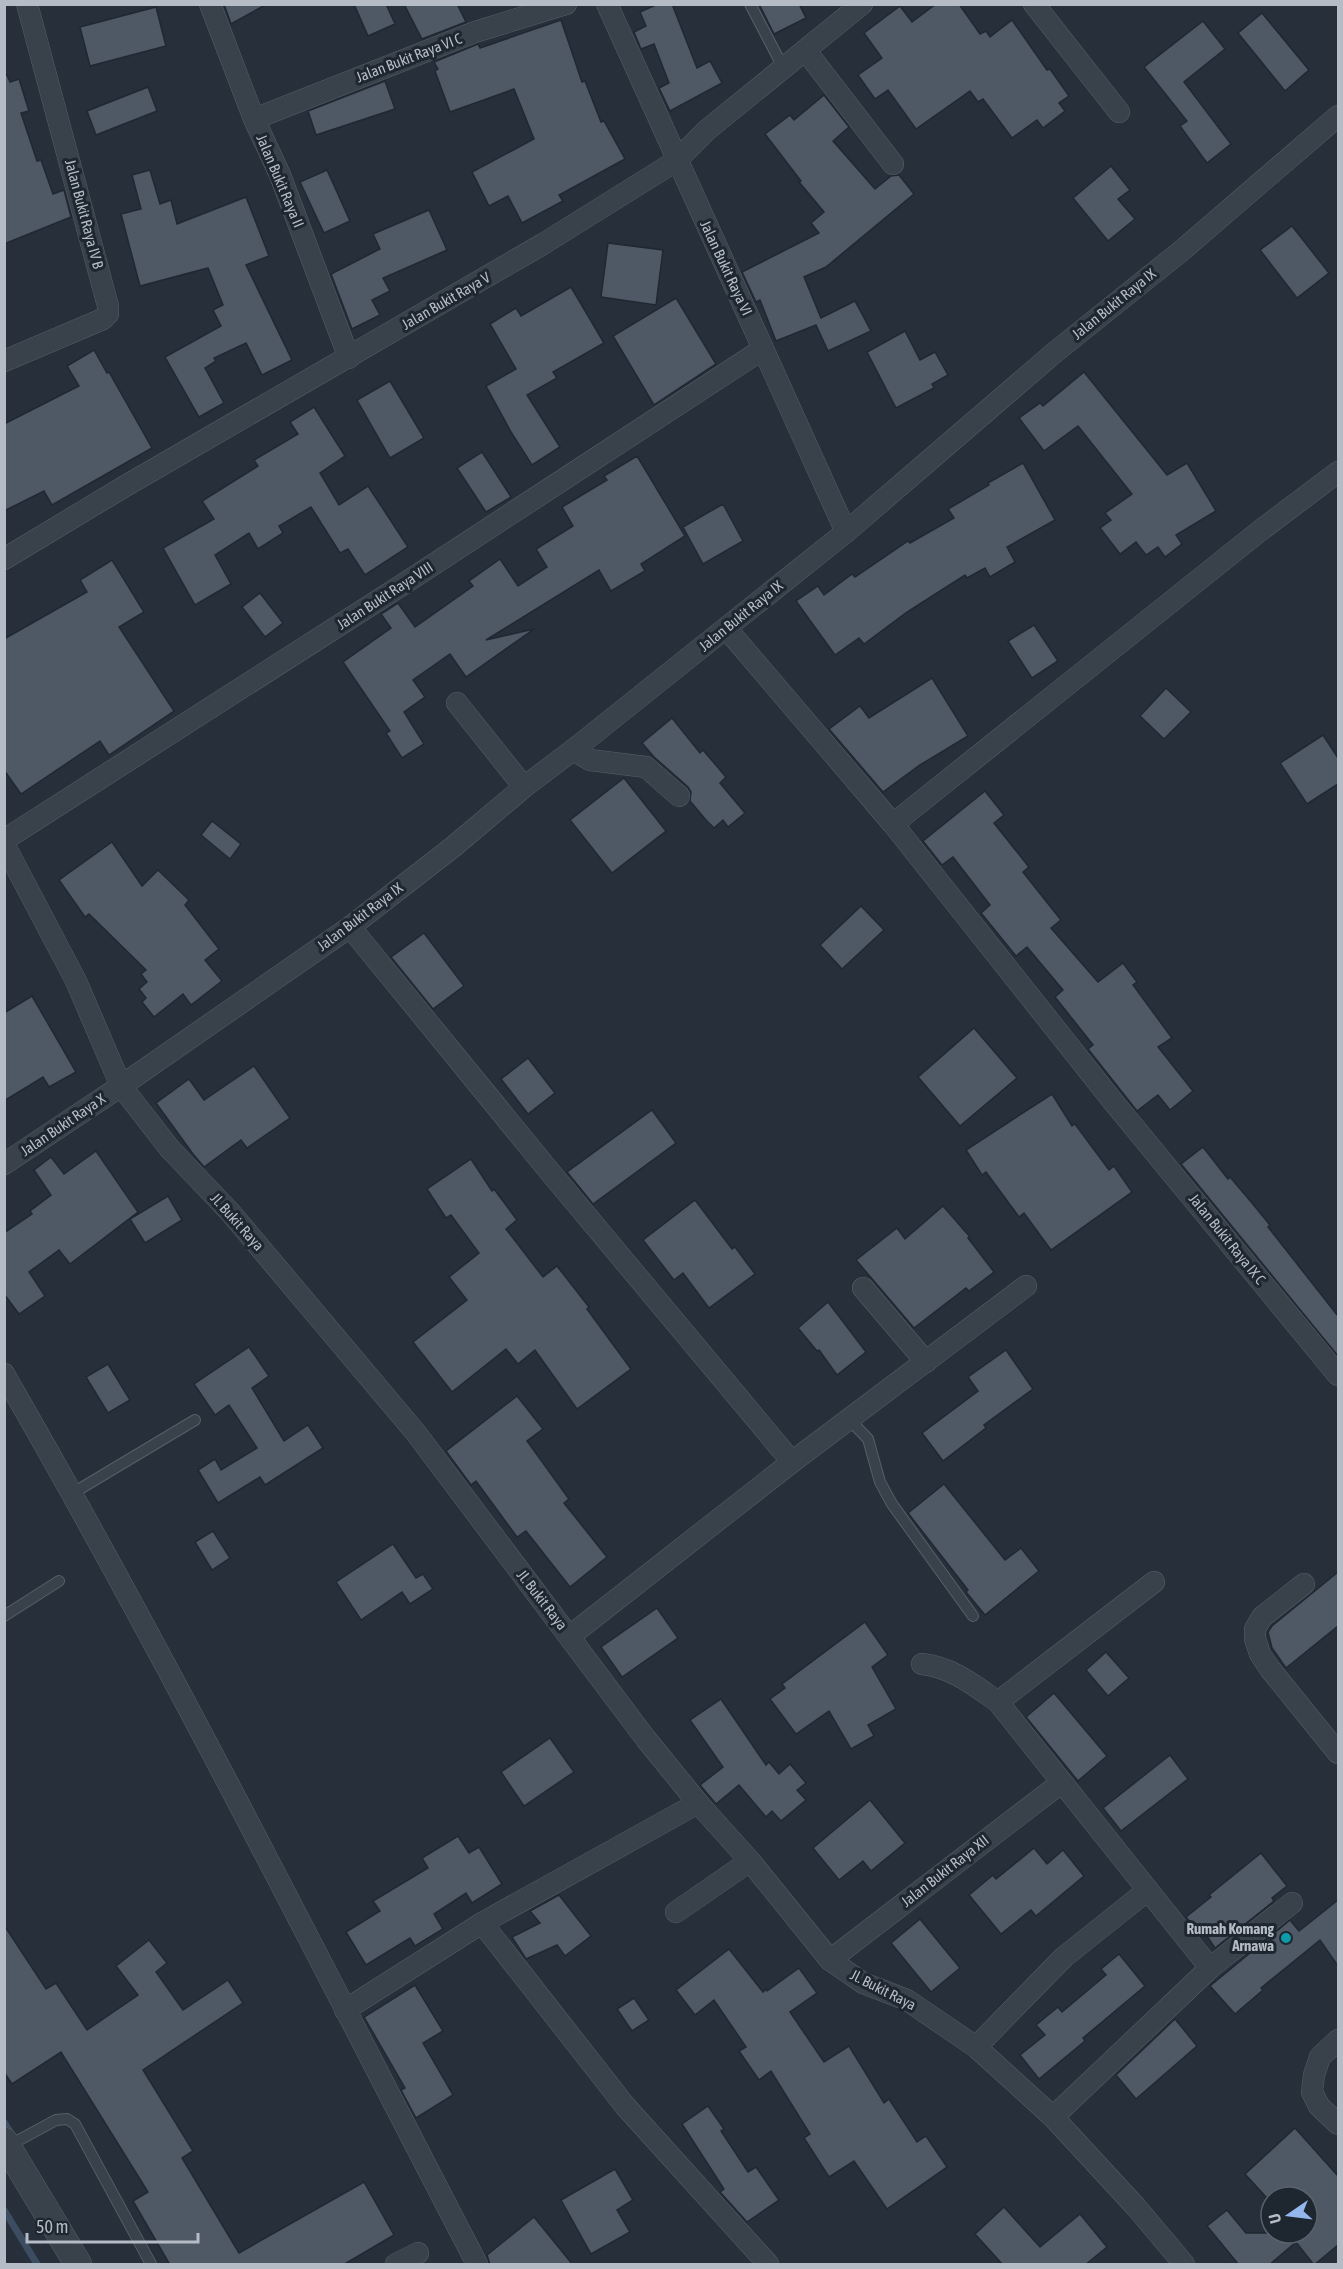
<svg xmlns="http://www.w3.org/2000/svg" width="1343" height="2269" viewBox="0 0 1343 2269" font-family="'Asap Condensed',sans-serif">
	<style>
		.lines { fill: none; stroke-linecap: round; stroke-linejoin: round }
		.stream { stroke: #3d4d61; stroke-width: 7 }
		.building { fill: #4f5865; stroke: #202832; stroke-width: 1.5 }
		.service-casing { stroke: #575f69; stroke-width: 12 }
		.minor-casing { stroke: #575f69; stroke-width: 22 }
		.tertiary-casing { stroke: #575f69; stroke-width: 28 }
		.service { stroke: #39414b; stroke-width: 10 }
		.minor { stroke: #39414b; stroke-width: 21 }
		.tertiary { stroke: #39414b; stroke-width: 27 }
		.culture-dot { fill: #0f9aa8; stroke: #1e2630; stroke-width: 2 }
		.labels { text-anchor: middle; stroke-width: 6; stroke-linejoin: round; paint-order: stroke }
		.street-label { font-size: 15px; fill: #b5bcc6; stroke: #1e2630 }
		.poi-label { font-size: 15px; font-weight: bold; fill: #b5bcc6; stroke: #1e2630; text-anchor: end }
	</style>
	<rect width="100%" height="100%" fill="#262f3a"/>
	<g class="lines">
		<g class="stream">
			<path d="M4 2122 12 2135"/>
			<path d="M4 2210 37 2264"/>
		</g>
	</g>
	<g class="building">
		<path d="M224 4H267L231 24Z"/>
		<path d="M354 4H386L395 24 368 36Z"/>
		<path d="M404 4H457L466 22 422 39Z"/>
		<path d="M658 4H672L697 68 710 61 722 83 670 111 659 88 669 83 654 44 641 49 634 32 646 26 640 12Z"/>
		<path d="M759 4H799L806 18 774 34Z"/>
		<path d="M936 4H959L980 34 986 31 990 37 1012 20 1047 70 1050 69 1069 96 1059 103 1065 111 1043 128 1037 120 1012 138 983 99 978 102 970 91 916 129 888 90 875 99 858 75 882 58 864 33 900 6 912 22Z"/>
		<path d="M156 7 166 46 90 66 80 27Z"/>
		<path d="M1262 13 1309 70 1285 91 1238 33Z"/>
		<path d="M561 20 582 82 585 81 601 122 604 121 625 159 559 195 563 201 522 223 508 196 489 206 472 172 534 139 514 89 450 112 435 71 438 69 434 62 478 44 480 48Z"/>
		<path d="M1203 21 1225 49 1184 82 1231 144 1207 163 1180 126 1187 121 1144 67Z"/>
		<path d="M7 75 10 82 19 79 29 111 21 113 37 161 41 160 53 194 64 190 71 217 4 244V76Z"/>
		<path d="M385 81 395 109 316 135 308 111Z"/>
		<path d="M148 87 157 111 96 135 87 111Z"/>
		<path d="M824 95 849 127 833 141 875 189 891 176 899 175 914 194 826 267 804 277 821 318 855 301 871 331 828 351 816 325 776 341 760 300 756 302 742 272 819 233 811 223 824 212 799 182 801 181 765 134 790 115 794 120Z"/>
		<path d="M1111 166 1130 190 1118 199 1135 219 1108 241 1073 198Z"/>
		<path d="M150 170 160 204 171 200 177 224 246 197 269 256 246 265 292 360 262 375 246 343 214 358 216 361 205 368 224 403 199 417 165 357 221 326 213 310 223 305 208 268 140 286 121 214 141 209 132 175Z"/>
		<path d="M327 170 350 221 324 233 300 182Z"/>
		<path d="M429 210 447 250 383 278 390 291 372 300 380 315 352 329 331 274 380 249 373 234Z"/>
		<path d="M1292 226 1329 273 1297 298 1260 250Z"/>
		<path d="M608 243 663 250 656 305 601 297Z"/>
		<path d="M571 287 604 343 553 372 557 378 527 395 560 447 532 465 511 432 486 386 516 369 490 324 516 308 521 316Z"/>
		<path d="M676 298 716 364 654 405 613 336Z"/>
		<path d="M905 331 920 360 935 352 948 375 932 384 934 388 896 408 867 352Z"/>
		<path d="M94 350 107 373 109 372 152 448 52 505 44 491 4 511V424L79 386 67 366Z"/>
		<path d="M1084 372 1167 475 1187 463 1216 511 1176 535 1182 544 1165 557 1158 547 1146 555 1136 542 1120 554 1100 528 1111 520 1105 513 1132 494 1078 426 1044 451 1019 418 1040 403 1043 406Z"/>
		<path d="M390 381 424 438 390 458 357 400Z"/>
		<path d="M314 407 345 456 320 473 339 505 368 486 408 547 365 575 348 549 340 553 311 507 279 526 283 533 258 549 249 533 215 555 231 584 195 605 163 548 214 519 202 501 258 466 254 460 298 434 290 422Z"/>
		<path d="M482 452 511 497 486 512 457 468Z"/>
		<path d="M637 456 685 536 641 564 645 571 611 591 599 570 486 640 534 629 466 677 450 654 413 680 425 697 404 712 424 744 402 758 386 733 390 731 343 662 391 628 381 614 398 603 415 627 473 586 469 581 500 559 518 586 547 567 536 549 573 526 562 507 607 480 604 476Z"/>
		<path d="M1023 463 1055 520 1007 547 1015 562 990 577 985 568 967 578 965 575 907 612 864 644 859 638 835 655 796 601 818 586 824 595 852 574 855 577 908 541 910 543 954 518 948 509 989 485 988 483Z"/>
		<path d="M723 504 743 541 703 564 683 527Z"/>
		<path d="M112 560 144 612 119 627 174 711 109 755 100 741 21 794 4 770V639L87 592 80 580Z"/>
		<path d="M260 593 283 623 265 637 242 607Z"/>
		<path d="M1034 625 1058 661 1032 678 1008 641Z"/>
		<path d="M932 678 968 736 920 765 883 792 829 729 860 706 869 718Z"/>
		<path d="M1166 688 1191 712 1164 739 1140 716Z"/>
		<path d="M672 718 700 753 703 750 726 777 720 783 745 813 728 827 723 820 714 828 706 820 690 801 691 792 688 787 654 757 642 743Z"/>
		<path d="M1323 735 1338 758V784L1307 804 1280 763Z"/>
		<path d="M624 778 666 831 612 873 570 820Z"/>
		<path d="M985 791 1004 815 994 823 1029 867 1023 872 1061 920 1051 928 1098 982 1123 963 1137 982 1133 985 1172 1038 1158 1047 1193 1091 1170 1110 1158 1095 1137 1111 1088 1049 1093 1045 1055 997 1063 990 1027 947 1016 956 981 913 990 905 953 857 942 865 923 841Z"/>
		<path d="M212 821 241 844 230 859 201 835Z"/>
		<path d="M112 842 142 886 158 870 189 900 185 905 219 949 205 960 222 981 191 1005 183 994 154 1017 142 1002 146 998 139 989 147 982 141 974 146 970 89 914 85 917 59 880Z"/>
		<path d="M861 906 884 930 842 969 820 945Z"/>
		<path d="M424 933 464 986 433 1009 391 957Z"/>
		<path d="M32 996 76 1072 49 1087 43 1077 4 1101V1013Z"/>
		<path d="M974 1028 1017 1078 960 1126 918 1077Z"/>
		<path d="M528 1058 555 1093 528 1114 501 1079Z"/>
		<path d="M254 1066 290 1118 247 1148 241 1140 204 1167 193 1154 156 1103 189 1079 204 1100Z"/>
		<path d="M1052 1094 1072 1126 1075 1124 1109 1170 1114 1166 1132 1192 1051 1250 1024 1213 1019 1217 986 1172 982 1175 966 1150Z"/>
		<path d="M652 1110 676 1143 593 1204 567 1172Z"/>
		<path d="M1203 1147 1228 1179 1230 1177 1252 1203 1270 1225 1268 1227 1338 1316V1356L1181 1164Z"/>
		<path d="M96 1151 138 1212 70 1264 59 1250 29 1272 45 1296 19 1314 4 1294V1233L32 1214 30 1211 51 1195 34 1170 51 1157 64 1174Z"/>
		<path d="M471 1159 492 1191 494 1189 517 1220 506 1229 543 1277 557 1266 589 1307 587 1309 631 1369 577 1409 535 1350 518 1364 506 1349 452 1392 413 1342 467 1300 449 1277 479 1253 451 1215 446 1218 427 1189Z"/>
		<path d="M168 1196 182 1220 145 1243 130 1219Z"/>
		<path d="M695 1200 732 1249 735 1247 755 1274 709 1308 683 1273 674 1280 643 1240Z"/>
		<path d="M943 1206 970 1237 968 1238 994 1272 969 1291 966 1288 914 1328 856 1260 897 1228 905 1239Z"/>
		<path d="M828 1302 866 1352 837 1375 819 1350 817 1351 798 1328Z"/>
		<path d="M249 1347 269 1376 252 1388 284 1441 308 1425 323 1448 265 1485 260 1477 218 1503 198 1470 215 1459 221 1470 257 1448 229 1405 215 1415 194 1384Z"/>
		<path d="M1006 1350 1033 1389 984 1425 986 1428 943 1461 922 1433 978 1391 968 1377Z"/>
		<path d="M108 1364 130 1400 108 1413 86 1377Z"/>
		<path d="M517 1396 543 1429 527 1441 569 1499 564 1503 607 1557 570 1587 526 1531 517 1537 476 1481 471 1485 446 1451Z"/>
		<path d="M944 1484 1005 1560 1021 1548 1039 1571 985 1615 966 1592 968 1590 908 1513Z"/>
		<path d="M213 1531 230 1558 212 1570 195 1542Z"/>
		<path d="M393 1544 416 1578 423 1574 433 1589 410 1604 402 1592 361 1620 336 1582Z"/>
		<path d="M1338 1572V1626L1286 1668 1272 1648 1268 1632 1272 1626Z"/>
		<path d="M657 1608 678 1638 622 1677 601 1647Z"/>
		<path d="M865 1622 888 1655 872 1667 896 1709 868 1725 874 1736 851 1749 829 1711 796 1734 770 1699 785 1688 782 1684Z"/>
		<path d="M1106 1652 1129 1678 1108 1696 1086 1670Z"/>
		<path d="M1054 1693 1107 1756 1078 1781 1026 1717Z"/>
		<path d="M721 1699 766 1765 769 1762 779 1774 790 1764 806 1783 797 1790 806 1800 781 1821 772 1811 766 1817 739 1785 716 1804 700 1785 723 1767 690 1720Z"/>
		<path d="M550 1738 574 1772 524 1806 501 1772Z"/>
		<path d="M1170 1755 1188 1779 1121 1831 1103 1808Z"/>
		<path d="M870 1800 905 1843 871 1871 863 1861 839 1880 813 1848Z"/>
		<path d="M458 1836 469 1853 479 1847 502 1884 472 1903 466 1893 434 1914 443 1929 415 1946 410 1938 366 1965 346 1932 380 1911 373 1901 428 1868 422 1858Z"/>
		<path d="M1034 1848 1047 1864 1063 1850 1084 1876 1036 1916 1031 1910 1001 1934 969 1895 993 1875 996 1879Z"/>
		<path d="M1261 1853 1287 1886 1272 1898 1274 1901 1215 1948 1205 1933 1201 1936 1186 1917 1211 1897 1209 1895Z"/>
		<path d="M559 1895 591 1936 565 1956 557 1945 526 1959 512 1937 540 1923 530 1911Z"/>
		<path d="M1338 1900V1966L1320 1940 1261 1988 1263 1990 1235 2014 1210 1986 1290 1920 1299 1931Z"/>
		<path d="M920 1919 960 1968 931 1992 891 1943Z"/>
		<path d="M4 1925 46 1989 56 1983 87 2030 138 1995 116 1966 149 1940 167 1963 156 1972 183 2010 228 1980 243 2003 143 2070 193 2151 182 2158 239 2253 364 2182 394 2235 343 2265H170L133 2201 148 2192 61 2052 12 2084 4 2072Z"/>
		<path d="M729 1949 763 1992 766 1989 767 1991 799 1968 817 1993 790 2012 824 2062 849 2046 884 2103 889 2099 917 2142 926 2136 947 2167 887 2209 854 2161 829 2177 804 2138 810 2134 771 2071 759 2080 739 2051 746 2047 714 2000 695 2015 676 1990Z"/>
		<path d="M1119 1954 1145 1986 1083 2038 1085 2041 1039 2079 1020 2055 1045 2035 1036 2025 1058 2007 1062 2012 1106 1975 1101 1969Z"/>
		<path d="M415 1985 443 2031 423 2043 453 2095 416 2118 401 2090 405 2088 364 2017Z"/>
		<path d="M634 1998 649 2020 632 2031 617 2009Z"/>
		<path d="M1175 2019 1197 2046 1136 2099 1116 2075Z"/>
		<path d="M708 2106 724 2129 721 2131 748 2172 756 2167 779 2200 747 2222 720 2192 724 2189 682 2124Z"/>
		<path d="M1295 2128 1338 2176V2245L1314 2265 1296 2242 1269 2265H1239L1207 2226 1227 2210 1246 2233H1307V2197H1266L1245 2174Z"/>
		<path d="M615 2169 633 2200 617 2210 630 2232 591 2254 561 2200Z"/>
		<path d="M1004 2207 1040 2247 1080 2214 1107 2247 1085 2265H1003L975 2234Z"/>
		<path d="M534 2217 573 2265H490L487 2255Z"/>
	</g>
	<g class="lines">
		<defs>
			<g id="service">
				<path d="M750 4 784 69"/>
				<path d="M849 1419 868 1439 880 1482 892 1504 973 1616"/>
				<path d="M73 1493 195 1420"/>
				<path d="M4 1616 59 1581"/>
				<path d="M8 2146 56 2120 67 2119 75 2124 151 2264"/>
			</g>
			<g id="minor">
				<path d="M210 4 254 119 280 175 349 358"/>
				<path d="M607 4 846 532"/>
				<path d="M1034 4 1119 112"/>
				<path d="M806 51 893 164"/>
				<path d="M254 119 475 32 566 4"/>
				<path d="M4 361 103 319 108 314V306L27 4"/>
				<path d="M4 559 127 485 543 244 676 161 707 130 862 4"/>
				<path d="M726 628 893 824 1115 1104 1338 1375"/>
				<path d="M457 703 524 787"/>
				<path d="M573 750 590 760 646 767 679 796"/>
				<path d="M893 824 1261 530 1338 472"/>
				<path d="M4 840 402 585 763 349"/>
				<path d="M4 844 76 981 121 1086 170 1149 230 1212 416 1433 646 1739 698 1803 750 1861 830 1960 863 1983 907 2000 976 2047 1053 2117 1136 2207 1184 2264"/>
				<path d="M350 927 550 1172 792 1462"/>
				<path d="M4 1164 121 1086 350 927 453 847 524 787 573 750 846 532 1054 353 1180 252 1338 116"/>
				<path d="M863 1288 926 1362"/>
				<path d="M4 1374C172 1665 322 1966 477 2264"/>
				<path d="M1304 1584 1262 1617 1255 1629V1639L1260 1654 1270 1669 1338 1753"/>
				<path d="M570 1636 792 1462 1026 1286"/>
				<path d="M922 1664C952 1667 975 1686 998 1702L1210 1968 1053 2117"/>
				<path d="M998 1702 1154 1582"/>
				<path d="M676 1912 750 1861"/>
				<path d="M482 1923 626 2107 768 2264"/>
				<path d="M830 1960 1061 1783"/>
				<path d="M1210 1968 1292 1903"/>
				<path d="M345 2010 482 1923 698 1803"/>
				<path d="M1338 2040 1320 2057 1314 2075 1312 2092 1319 2106 1338 2124"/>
				<path d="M976 2047 1064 1957 1148 1890"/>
				<path d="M396 2264 418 2253"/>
			</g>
			<path id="tertiary" d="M4 2141 78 2264"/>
		</defs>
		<use href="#service" class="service-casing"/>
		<use href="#minor" class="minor-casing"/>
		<use href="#tertiary" class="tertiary-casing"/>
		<use href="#service" class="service"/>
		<use href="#minor" class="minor"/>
		<use href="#tertiary" class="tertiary"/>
	</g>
	<circle class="culture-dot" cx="1286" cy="1938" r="6"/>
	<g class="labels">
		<g class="street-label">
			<text transform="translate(409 58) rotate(-21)" y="5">Jalan Bukit Raya VI C</text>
			<text transform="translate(280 181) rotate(67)" y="5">Jalan Bukit Raya II</text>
			<text transform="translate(84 214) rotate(75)" y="5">Jalan Bukit Raya IV B</text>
			<text transform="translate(726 268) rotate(65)" y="5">Jalan Bukit Raya VI</text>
			<text transform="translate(446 301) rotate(-30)" y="5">Jalan Bukit Raya V</text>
			<text transform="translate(1114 304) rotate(-39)" y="5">Jalan Bukit Raya IX</text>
			<text transform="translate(385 596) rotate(-33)" y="5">Jalan Bukit Raya VIII</text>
			<text transform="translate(741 616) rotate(-39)" y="5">Jalan Bukit Raya IX</text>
			<text transform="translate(360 917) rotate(-37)" y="5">Jalan Bukit Raya IX</text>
			<text transform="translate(63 1125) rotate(-34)" y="5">Jalan Bukit Raya X</text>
			<text transform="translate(237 1222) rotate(48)" y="5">Jl. Bukit Raya</text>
			<text transform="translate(1227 1239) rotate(51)" y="5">Jalan Bukit Raya IX C</text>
			<text transform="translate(542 1600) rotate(52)" y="5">Jl. Bukit Raya</text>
			<text transform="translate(945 1871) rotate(-38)" y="5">Jalan Bukit Raya XII</text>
			<text transform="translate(883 1990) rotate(27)" y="5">Jl. Bukit Raya</text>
		</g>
		<g class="poi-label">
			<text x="1274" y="1934">Rumah Komang<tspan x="1274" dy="17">Arnawa</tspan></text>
		</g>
	</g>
	<rect width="1343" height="2269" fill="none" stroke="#b5bcc6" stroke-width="12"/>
	<g transform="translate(1289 2215) rotate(256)"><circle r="28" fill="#1e2630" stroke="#5a626c" stroke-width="1.5"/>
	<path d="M0-4.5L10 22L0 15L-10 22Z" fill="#93b7ed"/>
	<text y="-9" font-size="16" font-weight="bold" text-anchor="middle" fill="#b5bcc6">U</text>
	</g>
	<path d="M27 2233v9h171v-9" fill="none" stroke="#b5bcc6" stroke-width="3"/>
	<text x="36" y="2233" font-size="18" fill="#b5bcc6" stroke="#1e2630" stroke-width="4.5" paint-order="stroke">50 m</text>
</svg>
